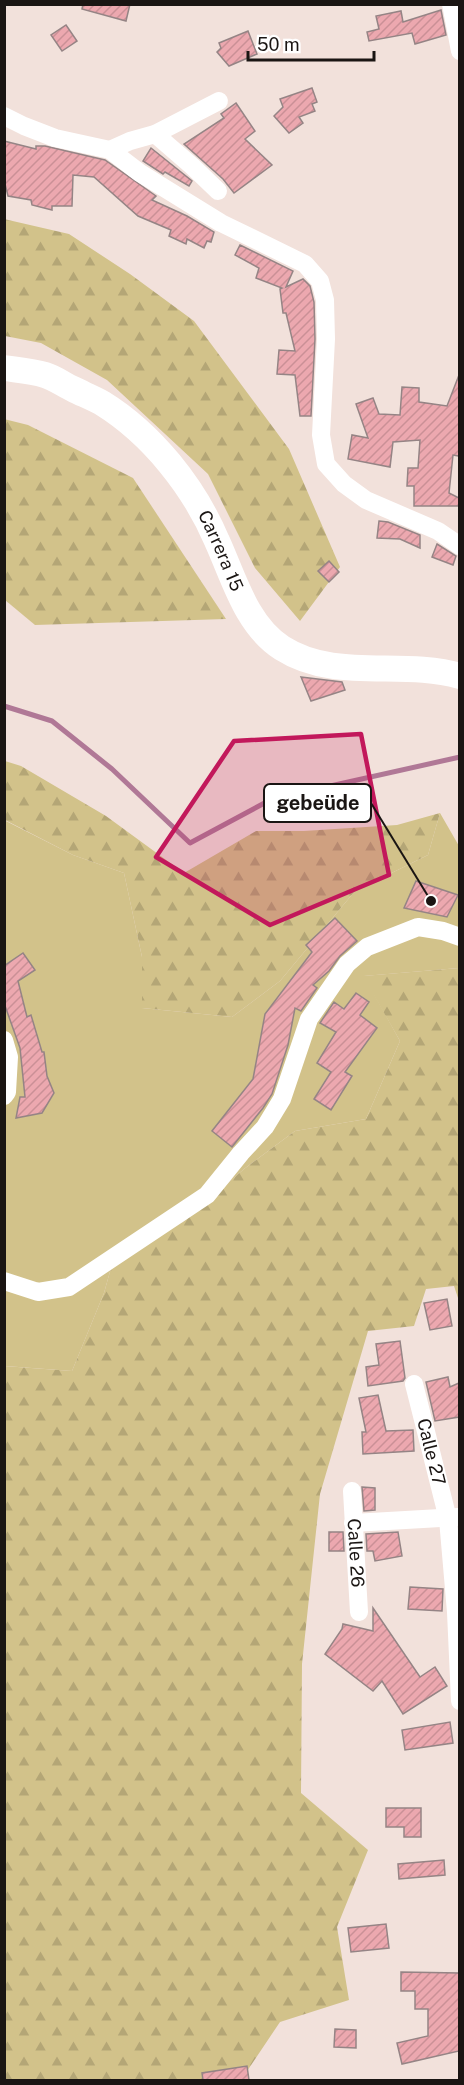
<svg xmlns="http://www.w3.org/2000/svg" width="464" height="2085" viewBox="0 0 464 2085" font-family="'Public Sans',sans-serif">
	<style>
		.green { fill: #d2c28a }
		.forest { fill: url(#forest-firs) }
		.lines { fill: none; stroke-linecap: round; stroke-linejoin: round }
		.stream { stroke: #b07896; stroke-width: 5 }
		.building { fill: url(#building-hatch); stroke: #958485; stroke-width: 1.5 }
		.street { stroke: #fff; stroke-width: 18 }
		.secondary { stroke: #fff; stroke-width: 26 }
		.marked { fill: #c2185b; fill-opacity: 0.2; stroke: #c2185b; stroke-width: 4.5; stroke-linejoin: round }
		.labels { text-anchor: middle; stroke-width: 6; stroke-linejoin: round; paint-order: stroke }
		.street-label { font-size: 18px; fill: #1a1513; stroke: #fff }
		.leader { fill: none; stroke: #1a1513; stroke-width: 2 }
		.callout-dot { fill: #1a1513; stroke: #fff; stroke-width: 2 }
		.callout { fill: #fff; stroke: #1a1513; stroke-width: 2 }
		.callout-label { font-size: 20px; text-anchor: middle; font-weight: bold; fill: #1a1513 }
	</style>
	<defs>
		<pattern id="forest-firs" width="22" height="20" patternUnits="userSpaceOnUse" patternTransform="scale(1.5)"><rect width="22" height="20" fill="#d2c28a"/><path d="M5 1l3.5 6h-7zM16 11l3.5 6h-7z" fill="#b4a676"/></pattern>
		<pattern id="building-hatch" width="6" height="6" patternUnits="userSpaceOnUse" patternTransform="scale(1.5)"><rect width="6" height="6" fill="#eca8af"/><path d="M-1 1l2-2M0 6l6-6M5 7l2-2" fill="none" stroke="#ca9096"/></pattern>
	</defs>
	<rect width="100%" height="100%" fill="#f2e1db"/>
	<path class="green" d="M440 813 459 846V968L364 976 400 1041 366 1119 295 1131 244 1169 183 1222 116 1250 104 1293 72 1371 5 1366 4 820 73 855 124 873 142 957V1008L232 1017 280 981 355 891 428 855Z"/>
	<g class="forest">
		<path d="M4 219 69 234 130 274 194 321 289 449 340 567 300 621 255 568 208 474 107 380 41 343 5 336Z"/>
		<path d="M4 419 28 425 133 478 226 619 35 625 5 600Z"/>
		<path d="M5 761 21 766 106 816 184 873 256 831H304L397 825 440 813 428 855 355 891 280 981 232 1017 142 1008V957L124 873 73 855 5 820Z"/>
		<path d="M459 968V1301L454 1286 426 1289 414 1326 368 1331 320 1494 302 1664 301 1793 368 1850 337 1927 349 2000 280 2022 241 2080H5L4 1366 72 1371 104 1293 116 1250 183 1222 244 1169 295 1131 366 1119 400 1041 363 976Z"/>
	</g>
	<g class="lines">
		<path class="stream" d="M4 706 52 721 112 769 190 843 272 799 460 757"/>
	</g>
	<g class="building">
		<path d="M83 4H130L126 21 82 9Z"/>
		<path d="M441 10 446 35 415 44 412 33 369 41 367 32 379 29 376 16 401 11 403 22Z"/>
		<path d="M66 25 77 41 62 51 51 35Z"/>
		<path d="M248 31 257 54 229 66 217 52 221 48 219 43Z"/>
		<path d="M312 88 317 102 312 104 315 111 299 117 303 123 289 133 274 116 283 107 280 99Z"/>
		<path d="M236 103 255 131 245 139 272 165 234 193 223 179 184 144 224 118 221 114Z"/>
		<path d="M4 141 36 149V146H45L105 160 156 196 152 200 187 216 214 232 211 242 207 241 204 248 187 239 186 244 169 236 171 230 138 216 94 177 73 175 72 206H52V210L32 205 31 200 8 196 4 180Z"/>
		<path d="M151 148 192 181 189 186 165 172 163 174 143 161Z"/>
		<path d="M240 245 293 271 286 287 303 279 310 286 314 302 315 339 311 416H300L295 375 277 374 279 350 295 351 286 313H283L280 289 282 288 256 278 259 268 235 255Z"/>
		<path d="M459 375V456L453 455 449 493 459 498V506H414V486H407L408 468H418L420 440 393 442 390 467 348 459 352 435 368 438 356 404 373 398 379 414 400 415 402 387 419 388V402L447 406Z"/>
		<path d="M379 521 388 522 420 535V548L400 539 377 538Z"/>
		<path d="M437 544 456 556 453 565 432 557Z"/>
		<path d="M329 561 339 572 329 582 318 571Z"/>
		<path d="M301 677 342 682 345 690 311 701Z"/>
		<path d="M416 881 458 895 447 917 404 908Z"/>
		<path d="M335 918 357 941 340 956 329 971 313 985 317 988 301 1011 295 1008 288 1045 272 1094 263 1108 232 1147 212 1131 253 1079 265 1014 312 952 306 945Z"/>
		<path d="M23 953 35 970 18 981 27 1017 31 1015 42 1052H44L47 1076 54 1093 42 1113 16 1118 20 1097H25L20 1048 4 1003V966Z"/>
		<path d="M356 993 369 1002 360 1015 377 1028 345 1072 352 1076 331 1110 314 1099 331 1072 317 1063 336 1032 320 1023 334 1002 344 1009Z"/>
		<path d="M447 1299 452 1326 430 1330 424 1303Z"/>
		<path d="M400 1341 405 1378 403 1381 368 1386 366 1367 379 1365 376 1344Z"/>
		<path d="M448 1377 450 1387 459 1383V1417L435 1421 426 1382Z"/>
		<path d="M378 1395 386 1431 413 1430 414 1451 363 1454 362 1432H366L359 1398Z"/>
		<path d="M362 1487 375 1488V1510L364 1511Z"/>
		<path d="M329 1532H343L344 1551H329Z"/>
		<path d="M398 1532 402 1556 375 1561 373 1551H367L366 1534Z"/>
		<path d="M410 1587 443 1589 442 1611 408 1609Z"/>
		<path d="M373 1608 420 1677 435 1667 447 1686 403 1714 382 1681 373 1691 325 1654 342 1629 343 1624 373 1631Z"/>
		<path d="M450 1722 453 1743 405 1750 402 1730Z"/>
		<path d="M386 1808H421V1837H404V1827H386Z"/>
		<path d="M444 1860 445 1875 399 1879 398 1864Z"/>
		<path d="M386 1924 389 1948 351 1952 348 1928Z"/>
		<path d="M401 1972 459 1973V2051L402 2064 397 2043 428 2036V2009H415V1991H401Z"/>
		<path d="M335 2029 356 2030V2048L334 2047Z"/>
		<path d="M247 2066 249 2080H203L202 2073Z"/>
	</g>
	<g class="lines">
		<g class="street">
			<path d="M451 4 460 51"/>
			<path d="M4 116 24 126 55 138 110 150 140 173 221 223 305 264 320 281 325 300 326 339 321 435 326 464 344 484 366 500 438 531 460 546"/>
			<path d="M155 134 192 166 218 191"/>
			<path d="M110 150 130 141 155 134 219 101"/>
			<path d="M4 1040 9 1057 7 1092 4 1096"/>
			<path d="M4 1281 38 1292 69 1287 207 1195 241 1153 265 1127 282 1099 309 1019 347 964 367 947 418 927 443 931 460 937"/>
			<path id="s1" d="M414 1384 448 1519 456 1612 460 1701"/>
			<path id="s2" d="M352 1491 359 1612"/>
			<path d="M353 1523 458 1517"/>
		</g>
		<path class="secondary" id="s3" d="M4 368C18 370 32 371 45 375 55 378 64 385 73 389 83 394 93 398 102 403 152 434 194 487 217 541 234 578 246 625 282 648 335 682 402 659 460 676"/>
	</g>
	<path class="marked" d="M361 734 389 875 270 925 156 857 234 741Z"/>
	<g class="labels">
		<g class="street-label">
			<text dy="6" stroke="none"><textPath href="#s3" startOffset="298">Carrera 15</textPath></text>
			<text dy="6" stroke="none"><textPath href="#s1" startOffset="70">Calle 27</textPath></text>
			<text dy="6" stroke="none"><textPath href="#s2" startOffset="62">Calle 26</textPath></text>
		</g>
	</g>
	<path class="leader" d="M431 901L371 803"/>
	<circle class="callout-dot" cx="431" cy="901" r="6"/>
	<rect class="callout" x="264" y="784" width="107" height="38" rx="6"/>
	<g class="callout-label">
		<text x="318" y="810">gebeüde</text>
	</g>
	<rect width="464" height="2085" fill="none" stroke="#1a1513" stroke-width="12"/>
	<path d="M248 51v9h126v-9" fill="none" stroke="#1a1513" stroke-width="3"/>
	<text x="257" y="51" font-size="18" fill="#1a1513" stroke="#ffffff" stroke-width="4.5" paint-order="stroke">50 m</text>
</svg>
